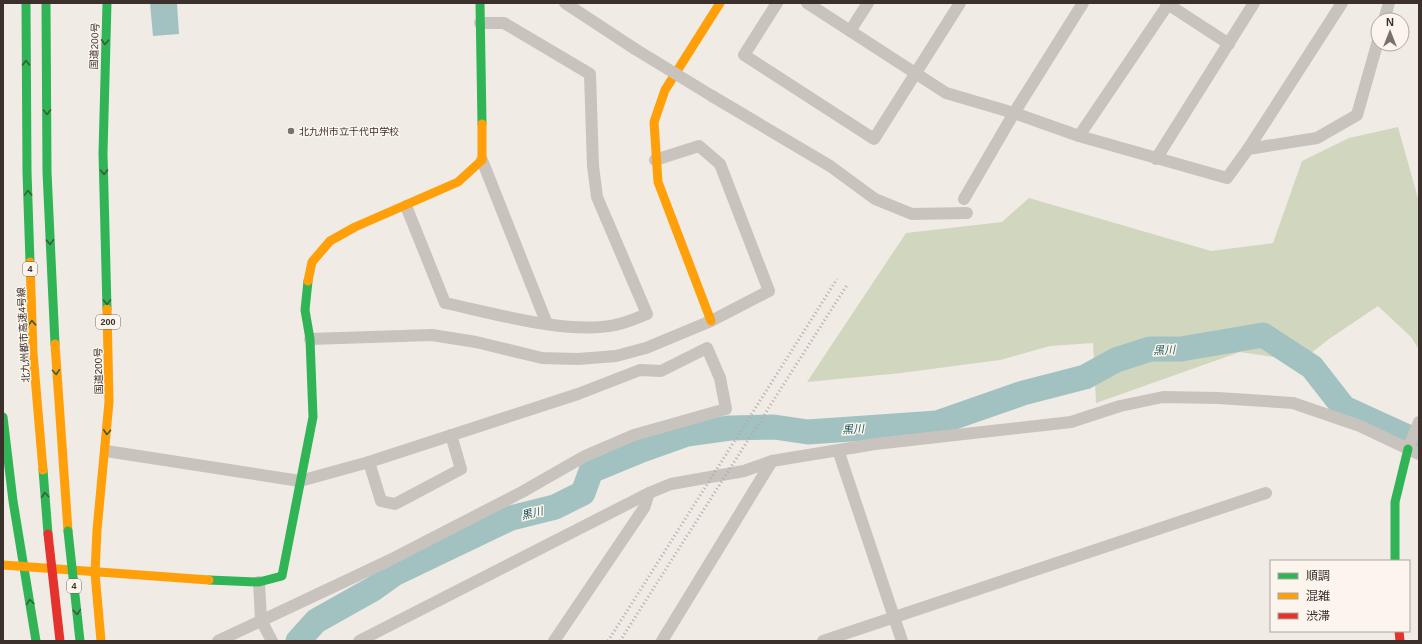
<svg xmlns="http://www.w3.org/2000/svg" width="1422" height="644" viewBox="0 0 1422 644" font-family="Arial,'Noto Sans JP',sans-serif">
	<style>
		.green { fill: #d1d6bf }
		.water { fill: #a1c2c1 }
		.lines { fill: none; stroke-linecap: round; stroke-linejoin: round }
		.river { stroke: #a1c2c1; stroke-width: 25 }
		.street { stroke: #c9c3be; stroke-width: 12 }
		.fast { stroke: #30b455; stroke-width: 9 }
		.slow { stroke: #ff9f0a; stroke-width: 9 }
		.jam { stroke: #e5322d; stroke-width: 9 }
		.rail { stroke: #b1aca8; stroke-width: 3; stroke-dasharray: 1 3; stroke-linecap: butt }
		.street-bridge { stroke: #c9c3be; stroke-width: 12 }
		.fast-bridge { stroke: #30b455; stroke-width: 9 }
		.jam-bridge { stroke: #e5322d; stroke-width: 9 }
		.oneway { stroke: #375e3a }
		.poi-dot { fill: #7a716c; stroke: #fbf5ee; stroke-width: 1.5 }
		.labels { text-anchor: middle; stroke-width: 3; stroke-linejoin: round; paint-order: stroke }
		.shield { fill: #fbf5ee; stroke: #756b66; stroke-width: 1 }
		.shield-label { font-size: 9px; font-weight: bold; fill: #3b302b }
		.street-label { font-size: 10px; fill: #3b302b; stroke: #fbf5ee }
		.poi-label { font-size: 10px; fill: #3b302b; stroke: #fbf5ee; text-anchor: start }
		.water-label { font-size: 11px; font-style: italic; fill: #1f5a5e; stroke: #fbf5ee }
	</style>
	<rect width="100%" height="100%" fill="#f0ebe5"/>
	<path class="green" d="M1398 127 1419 202V350L1412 338 1378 306 1329 339 1301 361 1240 352 1096 403 1093 343 1050 346 1000 360 901 373 807 382 906 233 1002 222 1029 198 1211 251 1273 243 1302 161 1349 138Z"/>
	<path class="water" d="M150 3H177L179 34 153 36Z"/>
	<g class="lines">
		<path class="river" d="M298 641 316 621 373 589 394 574 511 518 555 507 583 493 591 471 642 450 687 434 730 428 774 427 808 432 937 423 1023 393 1085 377 1116 360 1150 349H1181L1263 335 1312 367 1344 408 1419 442"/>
		<g class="street">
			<path d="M565 3 635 49"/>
			<path d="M777 3 744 55 874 139 960 3"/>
			<path d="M807 3 946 93 1014 113 1079 136 1227 178 1248 149 1317 138 1357 115 1378 41"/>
			<path d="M1166 3 1229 44"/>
			<path d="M1384 20 1389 3"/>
			<path d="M850 31 868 3"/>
			<path d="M712 96 830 166 875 199 912 214 967 213"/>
			<path d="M1079 136 1169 3"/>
			<path d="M1248 149 1342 3"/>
			<path d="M1156 159 1254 3"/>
			<path d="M482 160 547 324"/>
			<path d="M964 199 1014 113 1083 3"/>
			<path d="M406 206 445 303C493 313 567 335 615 325 626 323 637 318 647 314L597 197 593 166 590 74 504 23H480"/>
			<path d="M310 339 432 335 476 342 542 358 578 359 616 356 646 348 711 321 769 291 720 164 699 146 655 160"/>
			<path d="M1408 449 1419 422"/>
			<path d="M838 450 902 641"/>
			<path d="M106 451 300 481 369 462 578 394 640 370 661 371 707 348 720 378 726 409 634 435 585 456 522 492 388 561 218 641"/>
			<path d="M369 462 381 501 395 504 461 469 451 435"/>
			<path d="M259 582 261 620 272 641"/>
			<path d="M359 641 649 493 671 484 744 471 772 461 875 444 1071 422 1120 406 1163 397 1218 398 1293 403 1360 426 1419 454"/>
			<path d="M554 641 644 508 649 493"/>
			<path d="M662 641 772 461"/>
			<path d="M823 641 1266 493"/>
		</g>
		<g class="fast">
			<path d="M26 3 27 172 30 262"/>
			<path d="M46 3 47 172 55 344"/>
			<path d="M480 3 482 124"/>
			<path d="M107 309 103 153 107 3"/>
			<path d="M3 417 13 501 36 641"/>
			<path d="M43 470 48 534"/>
			<path d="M1395 561V502L1408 449"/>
			<path d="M209 580 259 582 282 576 313 417 310 339 305 310 308 281"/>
		</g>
		<g class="slow">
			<path d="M30 262 33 353 43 470"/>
			<path d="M308 281 312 262 330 241 355 227 458 182 482 160V124"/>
			<path d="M711 321 658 182 654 122 665 90 720 3"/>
			<path d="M55 344 68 531"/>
			<path d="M3 565 209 580"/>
			<path d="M101 641 95 573 97 530 109 402 107 309"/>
		</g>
		<path class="jam" d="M1399 631 1400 641"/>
		<g class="rail">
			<path d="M608 641 837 279"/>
			<path d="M620 641 847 285"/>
		</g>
		<path class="street-bridge" d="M635 49 712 96"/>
		<path class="fast-bridge" d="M68 531 80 641"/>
		<path class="jam-bridge" d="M48 534 60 641"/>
	</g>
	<defs><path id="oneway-chevron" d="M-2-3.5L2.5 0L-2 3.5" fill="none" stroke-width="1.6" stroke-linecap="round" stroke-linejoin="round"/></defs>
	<g class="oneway">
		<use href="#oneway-chevron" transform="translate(105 42) rotate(93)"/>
		<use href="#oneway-chevron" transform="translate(26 63) rotate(-91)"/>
		<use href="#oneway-chevron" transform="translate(47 112) rotate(89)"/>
		<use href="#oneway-chevron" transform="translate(104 172) rotate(89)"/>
		<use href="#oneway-chevron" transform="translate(28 193) rotate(-92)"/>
		<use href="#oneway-chevron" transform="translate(50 242) rotate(88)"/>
		<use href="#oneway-chevron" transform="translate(107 302) rotate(88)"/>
		<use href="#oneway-chevron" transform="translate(32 323) rotate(-92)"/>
		<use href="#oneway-chevron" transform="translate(56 372) rotate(86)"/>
		<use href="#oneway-chevron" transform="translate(107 432) rotate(94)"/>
		<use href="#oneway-chevron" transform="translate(45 495) rotate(-95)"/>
		<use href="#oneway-chevron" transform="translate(30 602) rotate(-98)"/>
		<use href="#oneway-chevron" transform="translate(77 612) rotate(84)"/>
	</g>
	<circle class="poi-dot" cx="291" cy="131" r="4"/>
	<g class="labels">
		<g class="shield">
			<rect x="23" y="262" width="14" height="14" rx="3"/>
			<rect x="96" y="315" width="24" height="14" rx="3"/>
			<rect x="67" y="579" width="14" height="14" rx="3"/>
		</g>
		<g class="shield-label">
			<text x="30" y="272">4</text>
			<text x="108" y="325">200</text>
			<text x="74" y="589">4</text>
		</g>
		<g class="street-label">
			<text transform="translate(94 46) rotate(-88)" y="4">国道200号</text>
			<text transform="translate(23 335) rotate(-93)" y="4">北九州都市高速4号線</text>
			<text transform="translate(98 371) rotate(-91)" y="4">国道200号</text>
		</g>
		<g class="poi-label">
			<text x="299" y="135">北九州市立千代中学校</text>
		</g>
		<g class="water-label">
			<text transform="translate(1164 350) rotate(-3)" y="4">黒川</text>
			<text transform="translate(853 429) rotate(-4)" y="4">黒川</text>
			<text transform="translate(532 513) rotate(-14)" y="4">黒川</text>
		</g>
	</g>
	<rect width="1422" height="644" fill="none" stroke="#3b302b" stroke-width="8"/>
	<rect x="1270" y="560" width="140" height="72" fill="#fbf5ee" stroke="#aea6a0"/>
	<rect x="1278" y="573" width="20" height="6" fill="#30b455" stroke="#aea6a0"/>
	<text x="1306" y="580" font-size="12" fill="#3b302b">順調</text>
	<rect x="1278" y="593" width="20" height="6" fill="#ff9f0a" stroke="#aea6a0"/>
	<text x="1306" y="600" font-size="12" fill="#3b302b">混雑</text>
	<rect x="1278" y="613" width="20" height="6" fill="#e5322d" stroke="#aea6a0"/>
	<text x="1306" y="620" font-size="12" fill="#3b302b">渋滞</text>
	<g transform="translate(1390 32)"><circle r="19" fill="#fbf5ee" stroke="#aea6a0"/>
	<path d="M0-3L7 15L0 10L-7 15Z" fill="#7a716c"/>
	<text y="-6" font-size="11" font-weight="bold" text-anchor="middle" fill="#3b302b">N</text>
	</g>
</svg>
